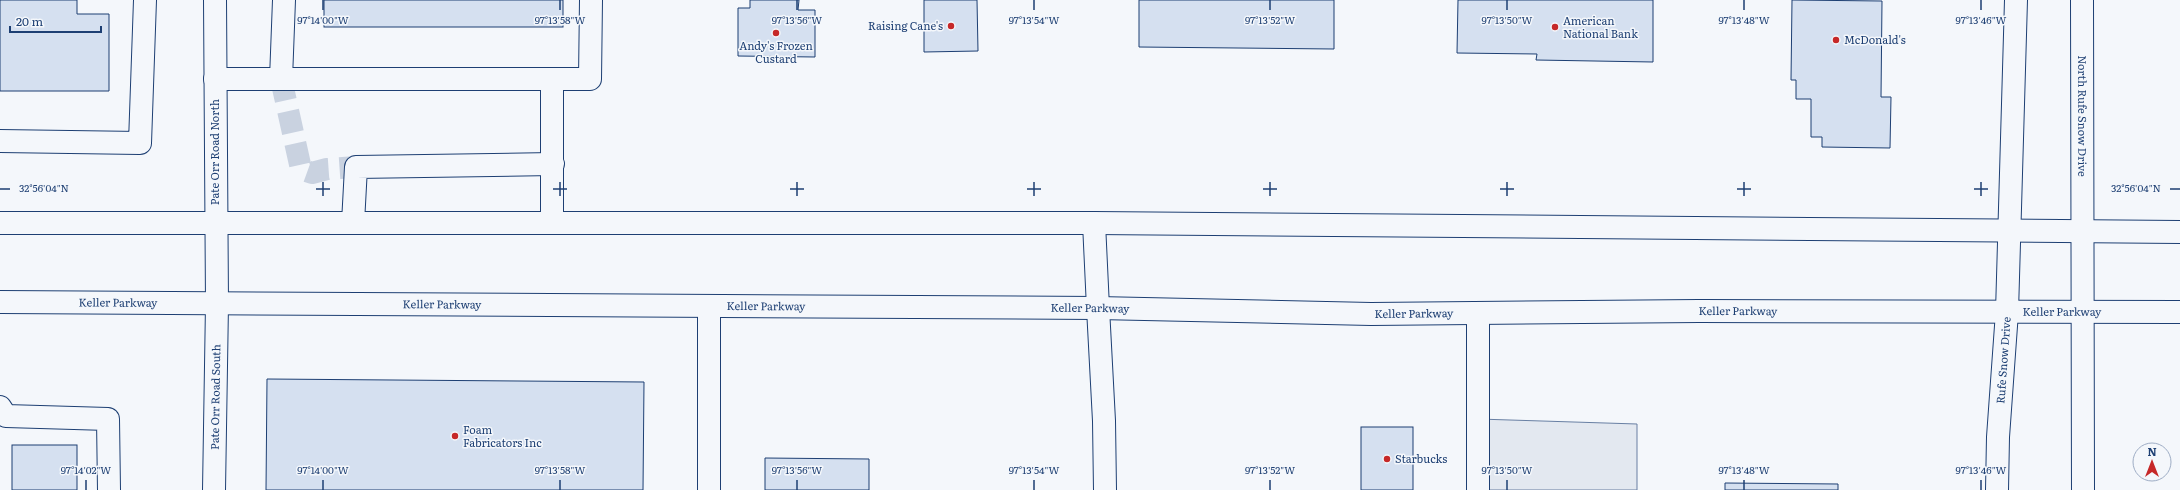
<svg xmlns="http://www.w3.org/2000/svg" width="2180" height="490" viewBox="0 0 2180 490" font-family="Literata,serif">
	<style>
		.parking { fill: #e3e8f0; stroke: #687fa3 }
		.building { fill: #d5e0f0; stroke: #1d3f73 }
		.lines { fill: none; stroke-linecap: round; stroke-linejoin: round }
		.minor-tunnel { stroke: #c9d2e0; stroke-width: 22; stroke-dasharray: 22 11; stroke-linecap: butt }
		.minor-casing { stroke: #1d3f73; stroke-width: 24 }
		.major-casing { stroke: #1d3f73; stroke-width: 24 }
		.minor { stroke: #f4f7fb; stroke-width: 22 }
		.major { stroke: #f4f7fb; stroke-width: 22 }
		.ticks { fill: none; stroke: #1d3f73; stroke-width: 1.5 }
		.poi-dot { fill: #c62828; stroke: #f4f7fb; stroke-width: 1.5 }
		.labels { text-anchor: middle; stroke-width: 3; stroke-linejoin: round; paint-order: stroke }
		.poi-label { font-size: 11px; fill: #1d3f73; stroke: #f4f7fb; text-anchor: start }
		.street-label { font-size: 11px; fill: #1d3f73; stroke: #f4f7fb }
		.ticks-label { font-size: 10px; text-anchor: middle; fill: #1d3f73; stroke: #f4f7fb; stroke-width: 3; stroke-linejoin: round; paint-order: stroke }
	</style>
	<rect width="100%" height="100%" fill="#f4f7fb"/>
	<path class="parking" d="M1478 419 1637 424V490H1478Z"/>
	<g class="building">
		<path d="M0 0H77V14H109V91H0Z"/>
		<rect x="324" y="0" width="239" height="27"/>
		<path d="M750 0H799L798 10H815V57L738 56V8H750Z"/>
		<path d="M924 0H977L978 51 924 52Z"/>
		<path d="M1139 0H1334V49L1139 47Z"/>
		<path d="M1458 0H1653V62L1536 60 1537 54 1457 53Z"/>
		<path d="M1792 0 1882 1 1881 97H1891L1890 148 1822 147V137H1811V99H1796V80H1791Z"/>
		<path d="M267 379 644 382 643 490H266Z"/>
		<rect x="1361" y="427" width="52" height="63"/>
		<rect x="12" y="445" width="65" height="45"/>
		<path d="M765 458 869 459V490H765Z"/>
		<path d="M1725 483 1838 484V490H1725Z"/>
	</g>
	<g class="lines">
		<path class="minor-tunnel" d="M281 79 301 169 312 173 327 169 356 167"/>
		<defs>
			<g id="minor">
				<path d="M215 79H590L591 0"/>
				<path d="M281 79 284 0"/>
				<path d="M552 79V223"/>
				<path d="M0 141 140 143 145 0"/>
				<path d="M353 223 356 167 553 164"/>
				<path d="M709 306V490"/>
				<path d="M1098 308 1104 421 1105 490"/>
				<path d="M1478 313V490"/>
				<path d="M0 407 6 416 108 419 109 490"/>
				<path id="s1" d="M214 490 217 304 215 0"/>
			</g>
			<g id="major">
				<path id="s2" d="M2082 0 2083 490"/>
				<path d="M0 223H1094L2180 232"/>
				<path d="M1094 223 1098 308"/>
				<path id="s3" d="M0 302 1098 308 1371 314 1699 311 2180 312"/>
				<path id="s4" d="M1997 490 1998 437 2007 312 2016 0"/>
			</g>
		</defs>
		<use href="#minor" class="minor-casing"/>
		<use href="#major" class="major-casing"/>
		<use href="#minor" class="minor"/>
		<use href="#major" class="major"/>
	</g>
	<path class="ticks" d="M323 0V10M560 0V10M797 0V10M1034 0V10M1270 0V10M1507 0V10M1744 0V10M1981 0V10M323 182V196M560 182V196M797 182V196M1034 182V196M1270 182V196M1507 182V196M1744 182V196M1981 182V196M0 189H10M316 189H330M553 189H567M790 189H804M1027 189H1041M1263 189H1277M1500 189H1514M1737 189H1751M1974 189H1988M2170 189H2180M86 480V490M323 480V490M560 480V490M797 480V490M1034 480V490M1270 480V490M1507 480V490M1744 480V490M1981 480V490"/>
	<g class="poi-dot">
		<circle cx="951" cy="26" r="4"/>
		<circle cx="1555" cy="27" r="4"/>
		<circle cx="776" cy="33" r="4"/>
		<circle cx="1836" cy="40" r="4"/>
		<circle cx="455" cy="436" r="4"/>
		<circle cx="1387" cy="459" r="4"/>
	</g>
	<g class="labels">
		<g class="poi-label">
			<text x="1563" y="25">American<tspan x="1563" dy="13">National Bank</tspan></text>
			<text x="943" y="30" text-anchor="end">Raising Cane's</text>
			<text x="1844" y="44">McDonald's</text>
			<text x="776" y="50" text-anchor="middle">Andy's Frozen<tspan x="776" dy="13">Custard</tspan></text>
			<text x="463" y="434">Foam<tspan x="463" dy="13">Fabricators Inc</tspan></text>
			<text x="1395" y="463">Starbucks</text>
		</g>
		<g class="street-label">
			<text dy="4" stroke="none"><textPath href="#s2" startOffset="116">North Rufe Snow Drive</textPath></text>
			<text transform="translate(215 152) rotate(-90)" y="4">Pate Orr Road North</text>
			<text dy="4" stroke="none"><textPath href="#s3" startOffset="118">Keller Parkway</textPath></text>
			<text dy="4" stroke="none"><textPath href="#s3" startOffset="442">Keller Parkway</textPath></text>
			<text dy="4" stroke="none"><textPath href="#s3" startOffset="766">Keller Parkway</textPath></text>
			<text dy="4" stroke="none"><textPath href="#s3" startOffset="1090">Keller Parkway</textPath></text>
			<text dy="4" stroke="none"><textPath href="#s3" startOffset="1738">Keller Parkway</textPath></text>
			<text dy="4" stroke="none"><textPath href="#s3" startOffset="2062">Keller Parkway</textPath></text>
			<text dy="4" stroke="none"><textPath href="#s3" startOffset="1414">Keller Parkway</textPath></text>
			<text dy="4" stroke="none"><textPath href="#s4" startOffset="130">Rufe Snow Drive</textPath></text>
			<text dy="4" stroke="none"><textPath href="#s1" startOffset="93">Pate Orr Road South</textPath></text>
		</g>
	</g>
	<g class="ticks-label">
		<text x="323" y="24">97°14'00"W</text>
		<text x="560" y="24">97°13'58"W</text>
		<text x="797" y="24">97°13'56"W</text>
		<text x="1034" y="24">97°13'54"W</text>
		<text x="1270" y="24">97°13'52"W</text>
		<text x="1507" y="24">97°13'50"W</text>
		<text x="1744" y="24">97°13'48"W</text>
		<text x="1981" y="24">97°13'46"W</text>
		<text x="44" y="192">32°56'04"N</text>
		<text x="2136" y="192">32°56'04"N</text>
		<text x="86" y="474">97°14'02"W</text>
		<text x="323" y="474">97°14'00"W</text>
		<text x="560" y="474">97°13'58"W</text>
		<text x="797" y="474">97°13'56"W</text>
		<text x="1034" y="474">97°13'54"W</text>
		<text x="1270" y="474">97°13'52"W</text>
		<text x="1507" y="474">97°13'50"W</text>
		<text x="1744" y="474">97°13'48"W</text>
		<text x="1981" y="474">97°13'46"W</text>
	</g>
	<g transform="translate(2152 462)"><circle r="19" fill="#f4f7fb" stroke="#9eadc5"/>
	<path d="M0-3L7 15L0 10L-7 15Z" fill="#c62828"/>
	<text y="-6" font-size="11" font-weight="bold" text-anchor="middle" fill="#1d3f73">N</text>
	</g>
	<path d="M10 26v6h91v-6" fill="none" stroke="#1d3f73" stroke-width="2"/>
	<text x="16" y="26" font-size="12" fill="#1d3f73" stroke="#f4f7fb" stroke-width="3" paint-order="stroke">20 m</text>
</svg>
